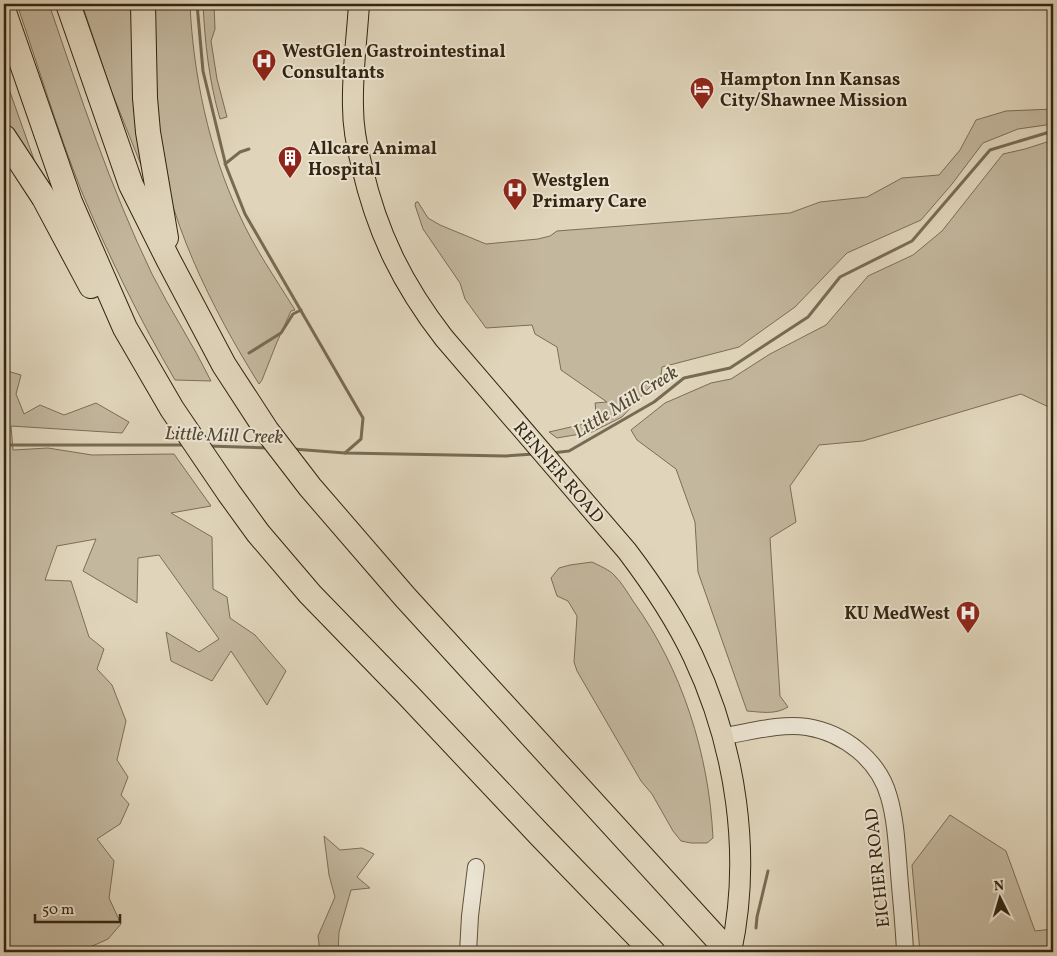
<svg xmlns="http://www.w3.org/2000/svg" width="1057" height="956" viewBox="0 0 1057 956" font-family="Vollkorn,serif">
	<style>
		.green { fill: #c3b79e; stroke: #7b6e57 }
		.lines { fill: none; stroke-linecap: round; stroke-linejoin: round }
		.stream { stroke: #776b54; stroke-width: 3 }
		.minor-casing { stroke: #5e513b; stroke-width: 18 }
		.major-casing { stroke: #332510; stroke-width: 22 }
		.highway-casing { stroke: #332510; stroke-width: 26 }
		.minor { stroke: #ebe4d3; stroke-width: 16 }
		.major { stroke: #e0d5bb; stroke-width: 20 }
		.highway { stroke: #e0d5bb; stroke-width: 24 }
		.labels { text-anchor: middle; stroke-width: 4; stroke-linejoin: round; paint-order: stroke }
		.poi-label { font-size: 18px; font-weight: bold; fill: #332510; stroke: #ebe4d3; text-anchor: start }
		.street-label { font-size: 18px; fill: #332510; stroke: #ebe4d3 }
		.water-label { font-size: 19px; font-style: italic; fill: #554832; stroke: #ebe4d3 }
	</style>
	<rect width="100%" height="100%" fill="#e0d5bb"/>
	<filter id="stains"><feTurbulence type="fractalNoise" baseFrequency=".004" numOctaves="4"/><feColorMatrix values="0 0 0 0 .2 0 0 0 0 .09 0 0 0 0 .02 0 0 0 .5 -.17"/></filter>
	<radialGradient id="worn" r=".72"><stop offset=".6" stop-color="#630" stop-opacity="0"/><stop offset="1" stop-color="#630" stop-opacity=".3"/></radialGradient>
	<g class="green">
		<path d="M17 4H49C80 95 110 187 152 274 170 310 193 344 211 381L175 380C140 320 108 255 81 190 57 129 38 66 17 4Z"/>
		<path d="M82 4H134L143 170 111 90Z"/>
		<path d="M152 4H190C193 73 209 151 239 214 254 248 276 279 295 310L291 311 277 342 262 380 259 384C212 309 164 214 156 125 152 85 153 44 152 4Z"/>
		<path d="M203 4H214L215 29 211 41 217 79 227 117 220 119C209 81 205 43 203 4Z"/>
		<path d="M4 75 37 168 29 163 4 125Z"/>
		<path d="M1053 109V124L1018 129 983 143 952 184 921 220 847 253 795 307 739 347 662 367 661 375 622 417 592 432 557 438 549 432 597 421 595 403 607 402 561 370 557 347 535 334 532 325 486 328 465 299 460 283 423 229 415 205 416 202H418L428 218 440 225 486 244 538 239 550 236 557 231 790 213 820 202 867 197 902 178 939 175 960 150 976 120 1006 111Z"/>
		<path d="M1053 140V409L1021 394 863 441 819 445 790 486 796 522 770 538 780 696 788 707C775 715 761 712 747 711L698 572 695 522 676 469 637 440 631 430 665 403 711 383 731 379 770 354 826 325 868 276 913 255 942 231 1003 154 1025 149Z"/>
		<path d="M4 370 21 375 16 394 24 414 40 405 64 415 96 403 129 422 122 433 11 426 13 450 48 448 92 455 174 454 211 506 171 513 212 537 213 589 227 597 230 618 255 635 286 671 267 705 231 651 212 681 171 661 166 632 199 652 219 639 159 555 138 558 137 603 83 571 96 539 57 546 45 580 71 581 89 637 104 649 97 669 112 685 126 721 117 760 128 777 121 795 129 804 120 824 97 839 114 861 109 898 121 924 108 939 79 952H4Z"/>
		<path d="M592 562C600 566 610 570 615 576 622 583 627 592 633 601 682 669 709 754 713 838L707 843H691L681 841 673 831 652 794 641 781 577 671 574 662 577 616 568 601 557 596 551 578 559 568 570 565Z"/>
		<path d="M950 815 1006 851 1035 931 1053 929V952H920L912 865Z"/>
		<path d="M324 836 340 850 362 848 374 854 357 877 370 888 351 890 339 932 338 952H320L318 936 335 897 329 875Z"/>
	</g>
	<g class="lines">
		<g class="stream">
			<path d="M197 4 203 71 226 166 245 214 363 418 361 439 345 453"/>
			<path d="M225 164 240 152 249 149"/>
			<path d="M249 353 281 333 293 314 301 310"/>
			<path d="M4 427 8 445"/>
			<path d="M4 445H186"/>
			<path d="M208 446 269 448"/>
			<path d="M293 449 345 453 506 456 534 454"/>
			<path d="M552 453 569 451 654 402 684 378 730 368 808 317 840 277 912 241 990 150 1053 131"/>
			<path d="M756 928 757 917 768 871"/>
		</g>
		<defs>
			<g id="minor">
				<path d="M724 736C750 732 780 723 807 727 844 733 879 760 889 797 896 821 897 848 899 873 901 899 904 926 905 952"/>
				<path d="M468 952 470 916 476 867"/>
			</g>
			<path id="major" d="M359 4C357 38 352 72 353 107 353 127 357 148 362 167 377 233 403 285 444 338L627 551C652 584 675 618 693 656 736 747 752 854 731 952"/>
			<g id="highway">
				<path d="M68 4 131 185 169 261 224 365 267 431 310 487 405 597 729 952"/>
				<path d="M143 4 145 98 148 132 166 238"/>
				<path d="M4 12 70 202 125 328 172 409 229 493 258 533 310 594 409 696 539 834 653 952"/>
				<path d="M4 137 44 198 91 286"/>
			</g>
		</defs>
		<use href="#minor" class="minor-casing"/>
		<use href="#major" class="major-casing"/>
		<use href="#highway" class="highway-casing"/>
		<use href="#minor" class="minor"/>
		<use href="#major" class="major"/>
		<use href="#highway" class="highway"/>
	</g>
	<defs>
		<symbol id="hospital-pin" viewBox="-11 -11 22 30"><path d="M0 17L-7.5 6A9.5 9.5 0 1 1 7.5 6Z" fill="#8f2418" stroke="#ebe4d3"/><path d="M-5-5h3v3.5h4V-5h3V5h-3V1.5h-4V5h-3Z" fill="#fff"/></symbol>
		<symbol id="hotel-pin" viewBox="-11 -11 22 30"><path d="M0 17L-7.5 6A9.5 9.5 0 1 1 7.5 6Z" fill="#8f2418" stroke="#ebe4d3"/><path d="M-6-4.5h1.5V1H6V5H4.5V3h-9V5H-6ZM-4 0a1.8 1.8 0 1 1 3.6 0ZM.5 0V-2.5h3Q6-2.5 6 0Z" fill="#fff"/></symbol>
		<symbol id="building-pin" viewBox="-11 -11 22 30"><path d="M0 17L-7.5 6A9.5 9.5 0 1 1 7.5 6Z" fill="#8f2418" stroke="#ebe4d3"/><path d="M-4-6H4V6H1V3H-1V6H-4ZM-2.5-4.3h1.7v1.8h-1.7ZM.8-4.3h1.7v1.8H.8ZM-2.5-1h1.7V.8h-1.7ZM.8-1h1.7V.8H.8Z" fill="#fff"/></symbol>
	</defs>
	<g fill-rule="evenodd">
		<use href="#hospital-pin" x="250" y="47" width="28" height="38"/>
		<use href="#hotel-pin" x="688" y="75" width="28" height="38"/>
		<use href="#building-pin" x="276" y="144" width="28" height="38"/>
		<use href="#hospital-pin" x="501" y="176" width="28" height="38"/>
		<use href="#hospital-pin" x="954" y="599" width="28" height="38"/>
	</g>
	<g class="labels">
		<g class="poi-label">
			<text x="282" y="57">WestGlen Gastrointestinal<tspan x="282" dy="21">Consultants</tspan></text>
			<text x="720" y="85">Hampton Inn Kansas<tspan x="720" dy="21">City/Shawnee Mission</tspan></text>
			<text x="308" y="154">Allcare Animal<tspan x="308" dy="21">Hospital</tspan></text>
			<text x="532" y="186">Westglen<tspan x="532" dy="21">Primary Care</tspan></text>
			<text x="950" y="619" text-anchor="end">KU MedWest</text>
		</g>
		<g class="street-label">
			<text transform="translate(559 472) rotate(49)" y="6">RENNER ROAD</text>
			<text transform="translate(877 868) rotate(-96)" y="6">EICHER ROAD</text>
		</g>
		<g class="water-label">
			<text transform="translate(625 401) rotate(-32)" y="7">Little Mill Creek</text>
			<text transform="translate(224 434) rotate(2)" y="7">Little Mill Creek</text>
		</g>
	</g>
	<rect width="1057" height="956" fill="none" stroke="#e0d5bb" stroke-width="20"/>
	<rect x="5" y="5" width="1047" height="946" fill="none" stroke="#332510" stroke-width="2.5"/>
	<rect x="10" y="10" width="1037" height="936" fill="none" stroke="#332510"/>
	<g transform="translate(1000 898) rotate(355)" stroke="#ebe4d3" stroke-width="4" paint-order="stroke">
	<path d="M0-4L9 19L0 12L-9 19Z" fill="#332510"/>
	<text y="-8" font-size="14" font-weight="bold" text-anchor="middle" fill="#332510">N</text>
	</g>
	<path d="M35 914v8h85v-8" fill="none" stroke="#332510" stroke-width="2.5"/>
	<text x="42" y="914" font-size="15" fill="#332510" stroke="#ebe4d3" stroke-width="4" paint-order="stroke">50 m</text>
	<rect width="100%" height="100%" filter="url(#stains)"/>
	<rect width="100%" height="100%" fill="url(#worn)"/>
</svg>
